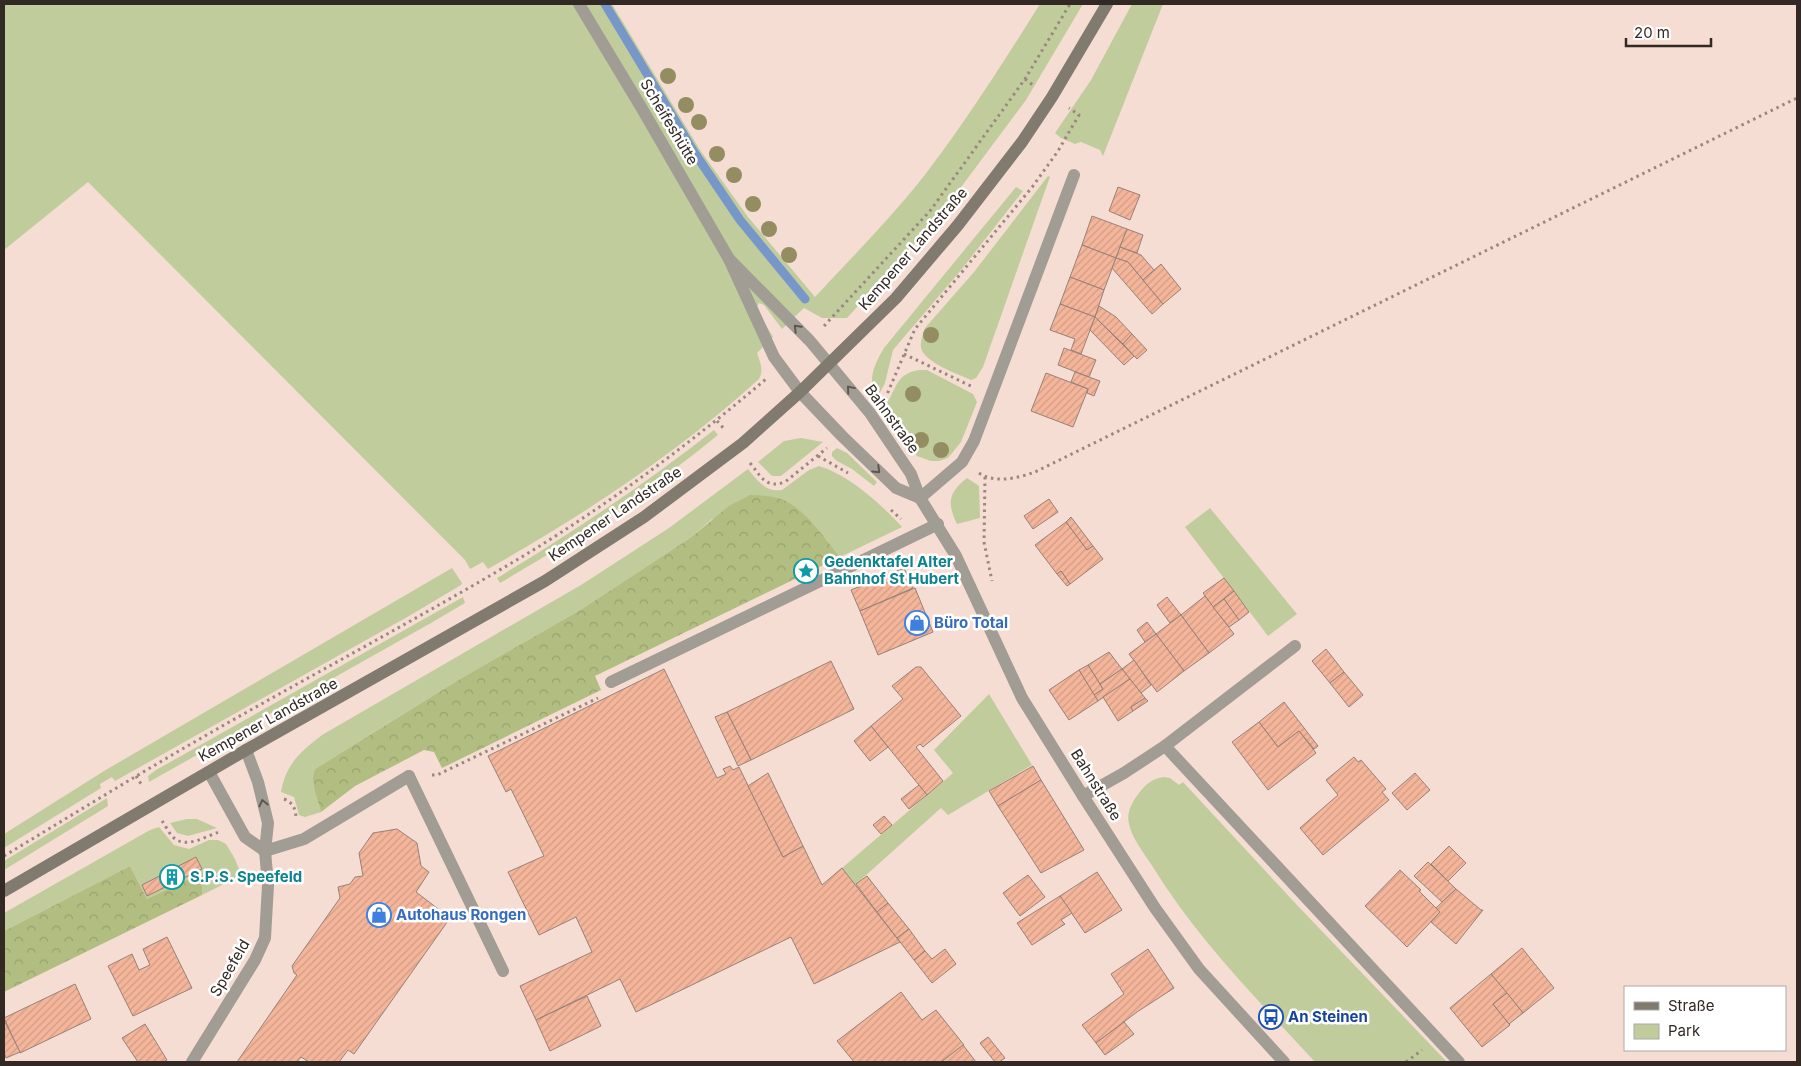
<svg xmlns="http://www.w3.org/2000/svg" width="1801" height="1066" viewBox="0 0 1801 1066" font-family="Inter,sans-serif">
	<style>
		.green { fill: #c1cc9d }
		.forest { fill: url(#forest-crowns) }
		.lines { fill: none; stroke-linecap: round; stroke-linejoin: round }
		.stream { stroke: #7797c8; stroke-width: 9 }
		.building { fill: url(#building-hatch); stroke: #978178 }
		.path { stroke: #998780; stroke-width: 3; stroke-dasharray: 2.5 4; stroke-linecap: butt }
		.lane { stroke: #a19c94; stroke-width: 12 }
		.street { stroke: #a19c94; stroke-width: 12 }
		.secondary { stroke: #817a6e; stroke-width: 12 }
		.tree { fill: #948d61 }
		.oneway { stroke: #5e5751 }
		.labels { text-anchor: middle; stroke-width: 5; stroke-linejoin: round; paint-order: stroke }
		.street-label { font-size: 15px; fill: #322925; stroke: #fff }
		.culture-label { font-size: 15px; font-weight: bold; fill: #0d838f; stroke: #fff; text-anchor: start }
		.shop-label { font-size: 15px; font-weight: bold; fill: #366cbe; stroke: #fff; text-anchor: start }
		.transit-label { font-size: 15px; font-weight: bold; fill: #164399; stroke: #fff; text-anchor: start }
	</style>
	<defs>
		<pattern id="forest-crowns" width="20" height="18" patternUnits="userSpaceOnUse" patternTransform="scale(1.25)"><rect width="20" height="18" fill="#b1bd81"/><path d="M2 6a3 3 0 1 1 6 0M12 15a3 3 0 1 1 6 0" fill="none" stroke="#99a26f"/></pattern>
		<pattern id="building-hatch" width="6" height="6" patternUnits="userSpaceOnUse" patternTransform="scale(1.25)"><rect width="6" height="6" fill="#f4b59b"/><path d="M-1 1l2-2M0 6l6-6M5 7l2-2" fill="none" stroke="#d29c85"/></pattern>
	</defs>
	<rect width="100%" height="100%" fill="#f6ddd3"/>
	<g class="green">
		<path d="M4 4H612L700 150 748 217 815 297C853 256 893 216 927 172 968 118 1004 61 1040 4H1083L1026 100 938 218 847 318H822L804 308 782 329 764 305 759 303 757 307V310L773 337 757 353C760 362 764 370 759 379 677 453 584 515 488 569L483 562 470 569 465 560 88 182 4 250Z"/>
		<path d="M1132 4H1163L1103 156 1100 150 1081 142 1075 144 1061 138 1055 133 1091 80Z"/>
		<path d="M1048 176 1050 177 1041 202 983 367 976 378 971 380C958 374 925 363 921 348 920 341 923 334 925 328L974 272Z"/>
		<path d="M1016 187 1023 191 961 270 893 350 885 383 877 398 875 397C868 378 874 365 884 348Z"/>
		<path d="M919 370H927L973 394 977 402 961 442 948 458 939 461H931L917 456 881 410C897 395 892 374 919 370Z"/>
		<path d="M714 430 718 435C648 492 577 538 500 583L497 578C572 533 645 484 714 430Z"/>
		<path d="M801 438 823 442 781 476H772L758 462 784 441Z"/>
		<path d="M837 448 847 453 877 482 874 486 852 469 837 461 832 456V452Z"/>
		<path d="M819 466C849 475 881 504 902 527L840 557 819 531 712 519 690 538 582 609 460 679 315 769C309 782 318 799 321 812L305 817 299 815 294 797 281 792C286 764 300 752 322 735L581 585 669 528 748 469C758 481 765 492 782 490L809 470Z"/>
		<path d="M967 478 979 486 980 518 957 524C947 503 948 493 967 478Z"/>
		<path d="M1210 508 1297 614 1268 636 1185 527Z"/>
		<path d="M452 568 462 583 461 585 409 616 115 781 112 777 100 784 101 788 4 848V834L104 771Z"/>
		<path d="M463 597 465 603 431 623 149 782 148 776 156 770Z"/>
		<path d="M989 694 1032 765 948 815 941 808 855 885 842 868 953 773 934 750Z"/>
		<path d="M1163 777 1170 778 1179 785 1183 782 1296 904 1447 1062H1315C1257 999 1196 938 1151 864 1143 852 1132 838 1129 824 1126 813 1132 802 1139 793 1146 784 1152 779 1163 777Z"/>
		<path d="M107 798 108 806 4 870V861Z"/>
		<path d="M187 819H197L217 828 188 836 177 833 170 823Z"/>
		<path d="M159 827 174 845 189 849 209 840H218L226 844 235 859 242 877 236 878 202 895 203 872 147 899 130 866 4 931V913L150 830Z"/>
	</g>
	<g class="forest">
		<path d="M750 495C760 495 771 496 781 499 804 507 825 539 840 557L595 676 601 690 442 768 434 752 424 750 355 786 321 812C318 800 309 782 315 769L460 679 582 609 690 538 729 506Z"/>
		<path d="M130 866 147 899 203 872 202 895 4 992V931Z"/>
	</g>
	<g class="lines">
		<path class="stream" d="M605 4 694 152 740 220 805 299"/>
	</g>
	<g class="building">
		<path d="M1118 187 1140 195 1130 220 1109 211Z"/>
		<path d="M1092 216 1127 229 1116 258 1082 245Z"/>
		<path d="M1127 229 1143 235 1137 253 1120 247Z"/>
		<path d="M1082 245 1116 258 1104 290 1070 277Z"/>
		<path d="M1120 247 1141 255 1154 270 1143 280 1128 262 1116 258Z"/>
		<path d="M1116 258 1128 262 1163 304 1152 314 1112 268Z"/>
		<path d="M1161 264 1181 289 1163 304 1143 280Z"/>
		<path d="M1070 277 1104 290 1095 317 1060 304Z"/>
		<path d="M1060 304 1095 317 1081 354 1071 350 1075 339 1050 330Z"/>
		<path d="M1099 306 1116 317 1132 334 1123 344 1095 317Z"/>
		<path d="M1095 317 1134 356 1124 365 1090 330Z"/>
		<path d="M1132 334 1147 350 1137 359 1123 344Z"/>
		<path d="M1064 348 1096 360 1089 377 1058 365Z"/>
		<path d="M1075 372 1100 381 1094 396 1087 393 1088 389 1071 382Z"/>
		<path d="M1046 373 1088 389 1073 427 1031 411Z"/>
		<path d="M1049 499 1058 512 1033 529 1024 516Z"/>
		<path d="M1071 517 1093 546 1087 550 1066 522Z"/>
		<path d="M1066 522 1087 550 1093 546 1103 559 1070 584 1061 571 1057 574 1035 545Z"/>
		<path d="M904 568 913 588 860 611 851 590Z"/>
		<path d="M1061 571 1070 584 1067 586 1057 574Z"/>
		<path d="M1224 578 1234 591 1213 607 1203 593Z"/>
		<path d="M915 588 933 632 878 655 860 611Z"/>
		<path d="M1234 591 1249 612 1239 620 1224 599Z"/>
		<path d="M1205 596 1234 634 1209 653 1181 615Z"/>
		<path d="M1167 597 1181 615 1170 623 1157 605Z"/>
		<path d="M1224 599 1239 620 1229 627 1213 607Z"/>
		<path d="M1181 615 1209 653 1184 671 1156 634Z"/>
		<path d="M1147 622 1156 634 1145 642 1137 630Z"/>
		<path d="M1156 634 1184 671 1157 692 1129 654Z"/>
		<path d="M1326 649 1344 672 1330 683 1312 661Z"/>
		<path d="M1109 652 1122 669 1100 684 1088 665Z"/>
		<path d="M1134 660 1151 685 1141 693 1122 669Z"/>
		<path d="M831 661 854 709 751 760 727 712Z"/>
		<path d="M1088 665 1103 689 1094 695 1079 670Z"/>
		<path d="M916 667H921L961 716 923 747 920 744 916 747 943 781 927 795 871 726 903 699 892 686Z"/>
		<path d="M664 669 717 778 726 774 723 769 730 766 733 770 739 767 783 857 803 846 822 885 842 868 900 942 814 984 791 937 636 1012 620 979 536 1020 520 986 592 952 576 917 539 935 508 872 544 856 511 789 506 792 488 756Z"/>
		<path d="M1122 669 1130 679 1098 701 1094 695 1103 689 1100 684Z"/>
		<path d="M1079 670 1098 701 1069 720 1049 690Z"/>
		<path d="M1344 672 1363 695 1349 707 1330 683Z"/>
		<path d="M1130 679 1145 698 1131 707 1133 711 1118 721 1103 697Z"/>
		<path d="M1145 698 1148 701 1133 711 1131 707Z"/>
		<path d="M1284 702 1318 746 1314 749 1299 731 1278 747 1259 722Z"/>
		<path d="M727 712 751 760 738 766 715 717Z"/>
		<path d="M1259 722 1278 747 1299 731 1316 753 1268 790 1232 742Z"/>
		<path d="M871 726 888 747 870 761 854 741Z"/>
		<path d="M1354 757 1358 762 1361 760 1386 789 1382 792 1389 800 1323 855 1300 828 1338 795 1326 780Z"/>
		<path d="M1033 766 1041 780 998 806 989 791Z"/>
		<path d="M768 773 803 846 783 857 748 786Z"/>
		<path d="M1415 773 1430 790 1407 810 1392 793Z"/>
		<path d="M1041 780 1084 850 1041 873 998 806Z"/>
		<path d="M919 785 927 795 909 809 901 799Z"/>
		<path d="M884 816 892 825 881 834 873 825Z"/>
		<path d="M397 829 417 843 421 866 429 872 416 892 450 918 354 1054 348 1050 339 1062H309L301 1057 297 1062H237L297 975 294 973 292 966 340 898 338 887 350 884 355 877 363 876 359 853 373 833Z"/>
		<path d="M1449 846 1466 863 1448 881 1431 864Z"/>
		<path d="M196 857 202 869 147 896 142 885Z"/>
		<path d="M1428 862 1456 889 1442 902 1414 876Z"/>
		<path d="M1400 870 1421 890 1419 891 1440 912 1407 947 1365 906Z"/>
		<path d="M1097 872 1122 910 1085 933 1060 896Z"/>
		<path d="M1028 875 1045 897 1020 916 1003 893Z"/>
		<path d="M867 876 888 903 877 912 856 884Z"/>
		<path d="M1456 889 1481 910H1483L1456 944 1431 922 1440 912 1436 908Z"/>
		<path d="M1060 896 1072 913 1061 920 1065 924 1032 945 1017 923Z"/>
		<path d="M888 903 909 929 897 938 877 912Z"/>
		<path d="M909 929 925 951 914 960 897 938Z"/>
		<path d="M167 937 192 988 133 1016 108 966 132 954 139 970 150 965 143 949Z"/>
		<path d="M1522 948 1554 988 1523 1013 1491 974Z"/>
		<path d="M945 949 956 964 932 983 914 960 925 951 932 959Z"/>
		<path d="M1148 949 1174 988 1137 1012 1096 1043 1082 1025 1124 994 1111 974Z"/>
		<path d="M1491 974 1507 993 1493 1004 1510 1025 1482 1047 1450 1008Z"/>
		<path d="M75 984 91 1019 20 1053 4 1018Z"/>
		<path d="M901 992 922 1020 936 1010 964 1045 941 1062H854L837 1041Z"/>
		<path d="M1507 993 1523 1013 1509 1024 1493 1004Z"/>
		<path d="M587 996 601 1026 550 1051 536 1020Z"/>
		<path d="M4 1020 20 1052 6 1058 4 1052Z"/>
		<path d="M1124 1022 1134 1034 1105 1055 1096 1043Z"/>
		<path d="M145 1024 167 1060 163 1062H138L122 1038Z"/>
		<path d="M988 1037 1005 1058 999 1062H995L980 1043Z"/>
		<path d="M963 1045 976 1062H941Z"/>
	</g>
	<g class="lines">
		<g class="path">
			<path d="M1025 79 1034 86"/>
			<path d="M824 326 930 211 1025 79 1070 4"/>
			<path d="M904 354 973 387"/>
			<path d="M885 399 915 329 1033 186 1058 151 1079 115 1069 108"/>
			<path d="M717 421 725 430"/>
			<path d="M818 456 848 473"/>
			<path d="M750 463C761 476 765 489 785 482L827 448"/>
			<path d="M979 473C995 484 1018 478 1035 472L1797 98"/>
			<path d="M985 477 984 542 992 581"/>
			<path d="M891 510 901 519"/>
			<path d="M432 775H437L598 698"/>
			<path d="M136 776 143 787"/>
			<path d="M284 799C294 803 296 810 296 820"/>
			<path d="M162 821C166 826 169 834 174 838 187 849 206 836 219 832"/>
			<path d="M4 856C72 815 140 773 210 733 315 673 421 617 525 555 609 504 691 443 766 379"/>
			<path d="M1406 1062 1422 1050"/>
		</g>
		<g class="lane">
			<path d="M920 498 962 462 974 441 1074 175"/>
			<path d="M611 682 938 524"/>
			<path d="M409 776 503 971"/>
		</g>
		<g class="street">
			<path d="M579 4 641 107 729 259 774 357 800 392 842 436 896 488 920 498"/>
			<path d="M729 259 810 341 870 413 911 474 920 498 956 556 1022 698 1083 796 1155 908 1199 969 1284 1062"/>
			<path d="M1165 746 1459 1062"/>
			<path d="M209 772 245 837 265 851"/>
			<path d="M1083 796 1124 773 1165 746 1295 646"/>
			<path d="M265 851 304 839 409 776"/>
			<path d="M192 1062 255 960 265 938 268 885 265 851 268 823 258 782 246 750"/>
		</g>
		<path class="secondary" d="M4 891 246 750 545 581 644 517 743 443 800 392 896 298 958 225 1022 142 1052 97 1107 4"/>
	</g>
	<g class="tree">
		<circle cx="668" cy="76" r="8"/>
		<circle cx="686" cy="105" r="8"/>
		<circle cx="699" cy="122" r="8"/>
		<circle cx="717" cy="154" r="8"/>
		<circle cx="734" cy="175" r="8"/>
		<circle cx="753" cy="204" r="8"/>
		<circle cx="769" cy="229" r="8"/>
		<circle cx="789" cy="255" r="8"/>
		<circle cx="931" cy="335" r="8"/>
		<circle cx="913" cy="394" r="8"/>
		<circle cx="921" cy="440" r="8"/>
		<circle cx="941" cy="450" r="8"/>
	</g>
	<defs><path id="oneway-chevron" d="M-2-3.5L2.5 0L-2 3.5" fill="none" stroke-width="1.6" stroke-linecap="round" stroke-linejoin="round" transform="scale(1.25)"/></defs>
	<g class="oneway">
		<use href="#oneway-chevron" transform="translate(797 328) rotate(-135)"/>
		<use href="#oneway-chevron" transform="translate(850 389) rotate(-130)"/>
		<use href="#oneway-chevron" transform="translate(877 470) rotate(44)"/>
		<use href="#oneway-chevron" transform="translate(263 803) rotate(-103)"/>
	</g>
	<defs>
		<symbol id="sight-ring" viewBox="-11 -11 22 22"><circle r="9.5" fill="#fff" stroke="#0f9aa8" stroke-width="1.5"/><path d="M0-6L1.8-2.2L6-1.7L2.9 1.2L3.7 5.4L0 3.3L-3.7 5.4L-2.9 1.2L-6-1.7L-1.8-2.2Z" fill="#0f9aa8"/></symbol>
		<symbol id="shop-ring" viewBox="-11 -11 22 22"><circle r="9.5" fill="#fff" stroke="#3f7fe0" stroke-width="1.5"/><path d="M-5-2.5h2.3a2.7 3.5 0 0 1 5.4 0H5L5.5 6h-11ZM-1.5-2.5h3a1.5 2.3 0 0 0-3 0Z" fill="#3f7fe0"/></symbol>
		<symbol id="building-ring" viewBox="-11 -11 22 22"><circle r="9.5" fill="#fff" stroke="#0f9aa8" stroke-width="1.5"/><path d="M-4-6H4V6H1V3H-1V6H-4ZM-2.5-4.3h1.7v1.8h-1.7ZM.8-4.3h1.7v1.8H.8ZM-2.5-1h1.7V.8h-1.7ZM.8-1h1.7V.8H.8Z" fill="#0f9aa8"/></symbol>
		<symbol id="bus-ring" viewBox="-11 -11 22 22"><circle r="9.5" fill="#fff" stroke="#1a4fb4" stroke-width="1.5"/><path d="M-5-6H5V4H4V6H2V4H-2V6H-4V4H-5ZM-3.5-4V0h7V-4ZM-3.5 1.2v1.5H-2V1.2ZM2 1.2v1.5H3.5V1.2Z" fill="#1a4fb4"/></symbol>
	</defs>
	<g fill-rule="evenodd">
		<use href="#sight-ring" x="792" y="557" width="28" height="28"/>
		<use href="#shop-ring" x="903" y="609" width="28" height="28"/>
		<use href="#building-ring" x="158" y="863" width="28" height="28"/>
		<use href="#shop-ring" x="365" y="901" width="28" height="28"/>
		<use href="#bus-ring" x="1257" y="1003" width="28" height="28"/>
	</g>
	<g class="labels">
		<g class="street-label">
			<text transform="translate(669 122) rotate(59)" y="5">Scheifeshütte</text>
			<text transform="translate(913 249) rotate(-49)" y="5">Kempener Landstraße</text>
			<text transform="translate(892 419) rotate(54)" y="5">Bahnstraße</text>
			<text transform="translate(615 514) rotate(-34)" y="5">Kempener Landstraße</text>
			<text transform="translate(268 720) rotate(-29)" y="5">Kempener Landstraße</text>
			<text transform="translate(1096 785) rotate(58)" y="5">Bahnstraße</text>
			<text transform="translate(230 968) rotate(-60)" y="5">Speefeld</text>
		</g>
		<g class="culture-label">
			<text x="824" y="567">Gedenktafel Alter<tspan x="824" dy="17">Bahnhof St Hubert</tspan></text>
			<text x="190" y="882">S.P.S. Speefeld</text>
		</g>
		<g class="shop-label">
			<text x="934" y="628">Büro Total</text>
			<text x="396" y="920">Autohaus Rongen</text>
		</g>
		<g class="transit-label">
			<text x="1288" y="1022">An Steinen</text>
		</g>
	</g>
	<rect width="1801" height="1066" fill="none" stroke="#322925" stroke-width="10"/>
	<rect x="1624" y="986" width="162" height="65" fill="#ffffff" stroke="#ada9a8"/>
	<rect x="1634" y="1002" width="25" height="8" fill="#817a6e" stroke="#ada9a8"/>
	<text x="1668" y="1011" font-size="15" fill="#322925">Straße</text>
	<rect x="1634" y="1024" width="25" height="15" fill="#c1cc9d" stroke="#ada9a8"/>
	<text x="1668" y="1036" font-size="15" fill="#322925">Park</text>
	<path d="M1626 38v8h85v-8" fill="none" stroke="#322925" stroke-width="2.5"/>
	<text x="1634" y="38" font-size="15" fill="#322925" stroke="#ffffff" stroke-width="4" paint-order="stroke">20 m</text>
</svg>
